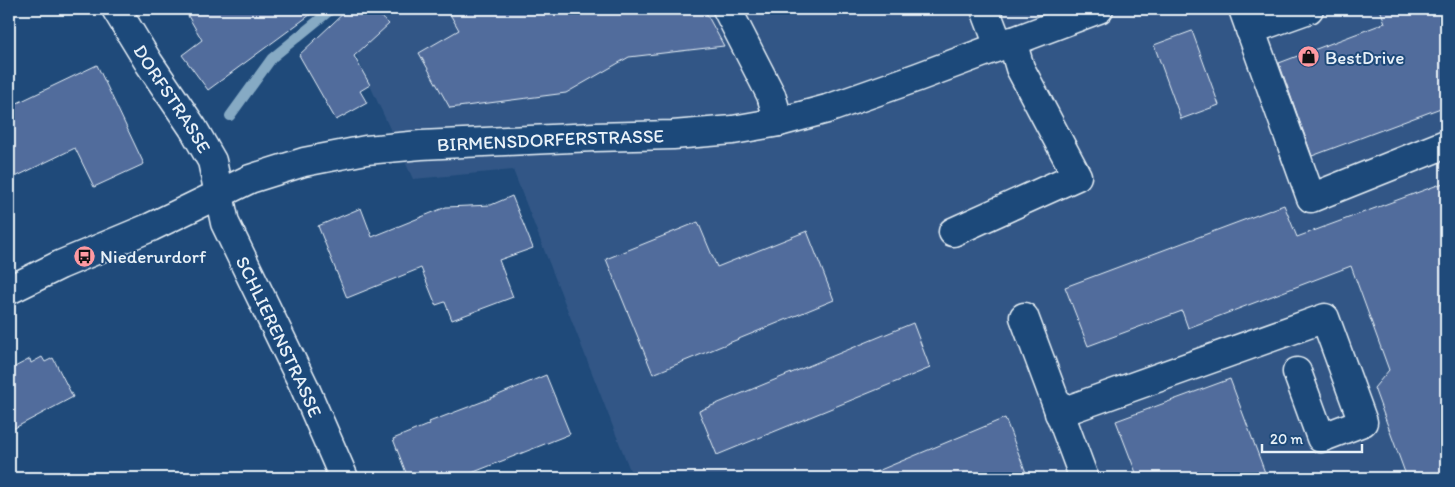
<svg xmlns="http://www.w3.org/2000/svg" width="1455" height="487" viewBox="0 0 1455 487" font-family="Itim,sans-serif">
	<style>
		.built { fill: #325786 }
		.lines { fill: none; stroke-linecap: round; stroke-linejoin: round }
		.stream { stroke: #86aac4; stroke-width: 10 }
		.building { fill: #516c9c; stroke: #e8f1f8 }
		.minor-casing { stroke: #e8f1f8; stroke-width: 31 }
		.major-casing { stroke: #e8f1f8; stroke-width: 31 }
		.minor { stroke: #1f4a7a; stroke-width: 28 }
		.major { stroke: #1f4a7a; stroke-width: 28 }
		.labels { text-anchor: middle; stroke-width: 4; stroke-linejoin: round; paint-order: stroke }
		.poi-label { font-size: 19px; fill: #e8f1f8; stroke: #1f4a7a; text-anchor: start }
		.street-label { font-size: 19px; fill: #e8f1f8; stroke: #1f4a7a }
	</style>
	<rect width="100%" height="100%" fill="#1f4a7a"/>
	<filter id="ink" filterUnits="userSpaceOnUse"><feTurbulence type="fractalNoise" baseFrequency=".02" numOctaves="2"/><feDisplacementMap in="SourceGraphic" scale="10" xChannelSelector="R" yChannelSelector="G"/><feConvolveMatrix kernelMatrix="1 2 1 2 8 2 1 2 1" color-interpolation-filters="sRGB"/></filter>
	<g filter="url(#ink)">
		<path class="built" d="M335 9H1446V478H633L513 170 413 179Z"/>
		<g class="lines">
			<path class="stream" d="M230 116 272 58 332 9"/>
		</g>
		<g class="building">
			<path d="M184 9H318L208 90 182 55 202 40Z"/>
			<path d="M348 9H373L389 24 354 56 370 85 360 91 367 103 336 120 299 55Z"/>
			<path d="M447 9H704L724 46 629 57 566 93 450 108 419 53 459 30Z"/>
			<path d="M1380 9H1446V106L1312 156 1279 63 1385 23Z"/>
			<path d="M1192 31 1219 105 1181 119 1154 45Z"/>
			<path d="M97 65 144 164 94 187 75 148 9 180V107Z"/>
			<path d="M1446 182V478H1407L1374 388 1389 370 1351 266 1188 328 1182 311 1088 346 1065 287 1284 205 1297 237Z"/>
			<path d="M512 196 533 248 499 260 513 297 452 320 445 302 436 305 421 268 347 298 318 226 361 208 372 237 446 207 491 205Z"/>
			<path d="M698 222 717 267 807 231 834 300 653 374 606 259Z"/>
			<path d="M913 323 930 368 717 455 699 411Z"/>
			<path d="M42 357 45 362 53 358 73 397 9 431V370L30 359 31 363Z"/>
			<path d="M546 375 570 434 459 478H408L393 439 430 424 429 422 484 401Z"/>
			<path d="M1230 379 1267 478H1138L1116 421Z"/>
			<path d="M1005 418 1028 478H861Z"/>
		</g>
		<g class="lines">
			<defs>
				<g id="minor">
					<path id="s1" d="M116 9 149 63 193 128 212 161 225 223 304 386 344 478"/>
					<path d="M727 9 771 95 779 122"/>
					<path d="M985 9 999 46"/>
					<path d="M1243 9 1311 198 1446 144"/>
					<path d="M1250 30 1309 9"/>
					<path d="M953 232 1077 176 1020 68 1012 41"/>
					<path d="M1024 317 1084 478"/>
					<path d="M1059 413 1325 318 1363 422 1321 438 1297 372"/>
				</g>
				<g id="major">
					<path id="s2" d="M9 290 60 265 151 227 250 179 304 162 366 150 421 145 594 137 673 135 733 130 779 122 827 109 918 77 1099 9"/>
				</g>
			</defs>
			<use href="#minor" class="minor-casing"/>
			<use href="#major" class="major-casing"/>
			<use href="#minor" class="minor"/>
			<use href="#major" class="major"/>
		</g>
	</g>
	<defs>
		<symbol id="shop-disc" viewBox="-11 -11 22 22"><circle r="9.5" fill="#ff9aa2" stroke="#1f4a7a"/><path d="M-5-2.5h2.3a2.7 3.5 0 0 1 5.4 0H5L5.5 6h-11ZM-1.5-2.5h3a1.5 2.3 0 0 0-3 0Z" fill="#111"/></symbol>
		<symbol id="bus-disc" viewBox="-11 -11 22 22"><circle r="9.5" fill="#ff9aa2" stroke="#1f4a7a"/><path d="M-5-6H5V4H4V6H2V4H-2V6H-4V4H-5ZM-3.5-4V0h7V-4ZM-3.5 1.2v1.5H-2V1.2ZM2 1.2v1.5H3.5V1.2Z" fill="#111"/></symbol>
	</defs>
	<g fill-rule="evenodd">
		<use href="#shop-disc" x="1296" y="44" width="25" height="25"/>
		<use href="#bus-disc" x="72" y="244" width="25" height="25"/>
	</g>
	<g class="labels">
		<g class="poi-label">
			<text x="1325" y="64">BestDrive</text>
			<text x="100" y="263">Niederurdorf</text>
		</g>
		<g class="street-label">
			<text dy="7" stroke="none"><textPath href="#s1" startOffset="106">DORFSTRASSE</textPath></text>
			<text dy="7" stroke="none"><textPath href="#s2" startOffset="570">BIRMENSDORFERSTRASSE</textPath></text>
			<text dy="7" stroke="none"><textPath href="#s1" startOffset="369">SCHLIERENSTRASSE</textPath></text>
		</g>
	</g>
	<rect width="1455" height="487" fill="none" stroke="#1f4a7a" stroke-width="30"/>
	<rect x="15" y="15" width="1425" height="457" fill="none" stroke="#e8f1f8" stroke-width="2" filter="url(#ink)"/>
	<path d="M1262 444v8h100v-8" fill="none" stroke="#e8f1f8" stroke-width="2.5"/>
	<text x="1270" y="444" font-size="15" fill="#e8f1f8" stroke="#1f4a7a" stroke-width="4" paint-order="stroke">20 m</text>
</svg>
